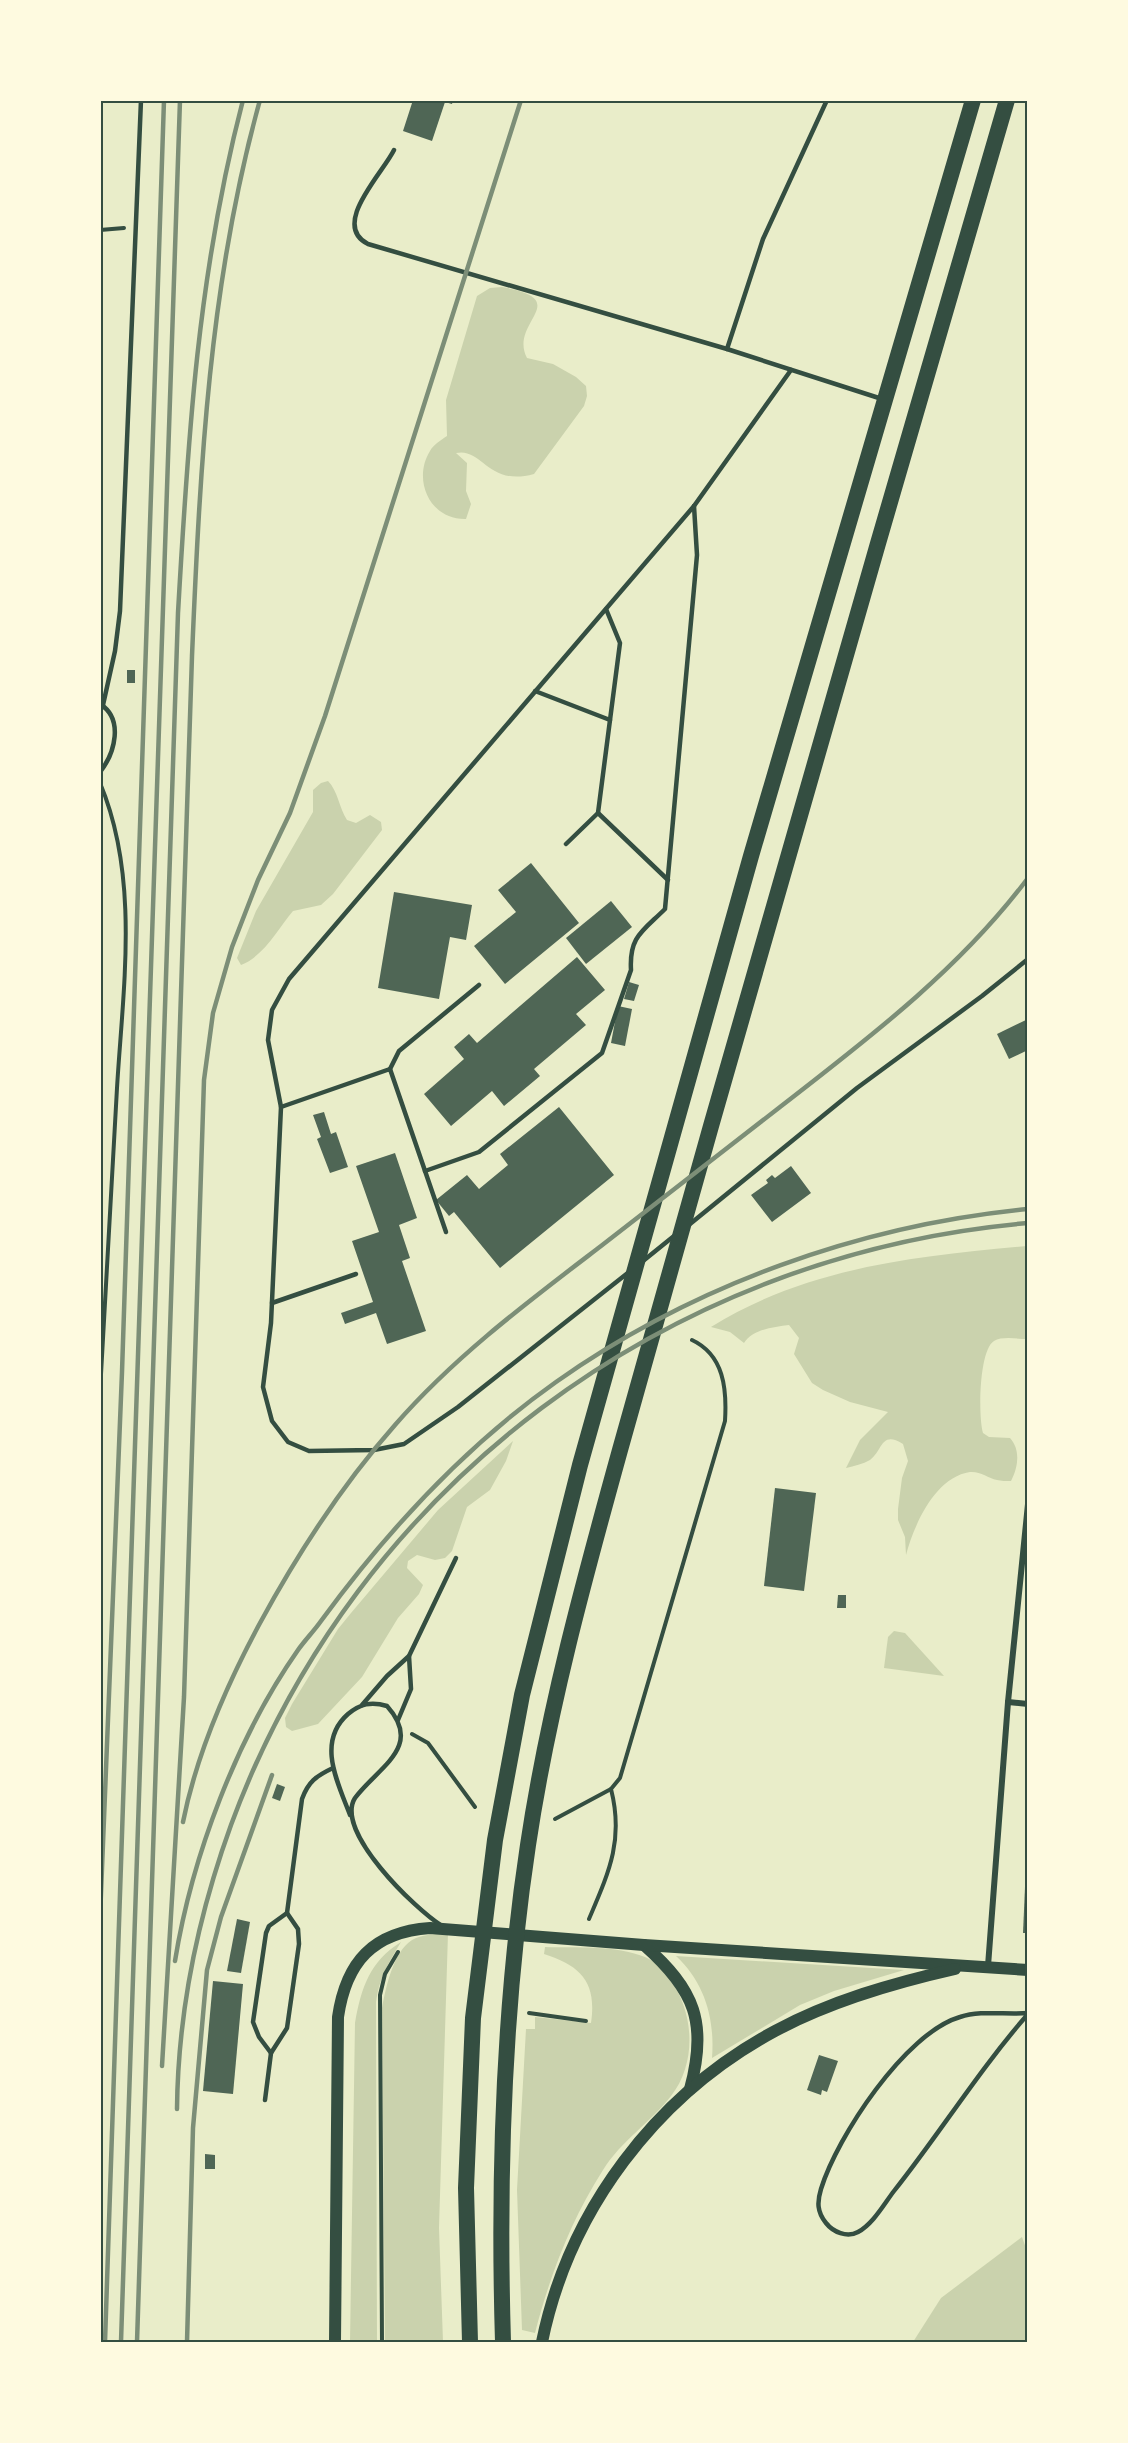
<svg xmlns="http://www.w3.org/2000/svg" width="1128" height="2443" viewBox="0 0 1128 2443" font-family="'DM Sans',sans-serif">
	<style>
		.green { fill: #cad2ad }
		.building { fill: #4f6655 }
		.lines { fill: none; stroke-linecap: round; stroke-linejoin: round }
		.path { stroke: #344e41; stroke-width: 4 }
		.service { stroke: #344e41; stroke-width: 4.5 }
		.minor { stroke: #344e41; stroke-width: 6 }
		.secondary { stroke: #344e41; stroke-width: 12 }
		.trunk { stroke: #344e41; stroke-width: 16 }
		.rail { stroke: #7c8e77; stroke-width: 4.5 }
		.neatline { fill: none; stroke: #344e41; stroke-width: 2 }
	</style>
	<rect width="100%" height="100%" fill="#e9edc9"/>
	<g class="green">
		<path d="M502 287C576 300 508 322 527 358L553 364 576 377 586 386 587 396 584 406 534 474C488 487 482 447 456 453L467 463 466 491 471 504 466 519C430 520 412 480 430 451 433 445 441 440 447 436L446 400 477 296 490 288Z"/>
		<path d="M328 781C338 791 339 808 347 820L356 823 370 815 381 822 382 830 333 894 321 905 293 911C278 929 264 956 241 965L237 958 256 911 313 812V790L321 783Z"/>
		<path d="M1027 1246V1339C1018 1339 1002 1336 994 1341 979 1350 978 1416 983 1433L989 1437 1010 1438C1021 1450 1018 1468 1011 1481 1006 1481 1001 1481 997 1480 988 1478 980 1471 970 1472 935 1477 914 1525 906 1555L905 1537 898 1520V1509L902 1478 908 1461 903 1444C881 1430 883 1450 870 1460 863 1464 854 1466 846 1468L860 1440 888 1412 850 1402 823 1390 812 1383 794 1354 799 1338 789 1325C774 1327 753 1329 744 1343L730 1332 711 1327C807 1267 918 1256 1027 1246Z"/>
		<path d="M513 1441 506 1461 490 1490 467 1507 452 1551 445 1558 435 1560 417 1555 408 1561 407 1568 423 1585 419 1594 398 1618 362 1677 318 1724 292 1731 286 1727 285 1718 292 1704 338 1629 351 1613 438 1510Z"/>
		<path d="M894 1631 905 1633 944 1676 884 1668 888 1637Z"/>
		<path d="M448 1933 439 2228 443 2342H385L382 2008C386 1987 394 1947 416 1938 426 1934 438 1934 448 1933Z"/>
		<path d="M401 1942C389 1962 379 1978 376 2002L377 2342H350L355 2023C361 1988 370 1961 401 1942Z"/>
		<path d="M545 1947C577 1948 615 1945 645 1957 655 1961 661 1968 668 1977 694 2009 698 2062 671 2096 651 2122 621 2141 603 2170 571 2220 550 2275 535 2333L522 2330 517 2190 526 2029H535V2017L591 2023C597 1982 581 1966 544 1954Z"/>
		<path d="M676 1956 904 1970 834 1991 800 2005 712 2058C715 2019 705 1983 676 1956Z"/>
		<path d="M1022 2237 1027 2251V2342H913L941 2298Z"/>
	</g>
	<g class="building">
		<path d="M413 100H453L452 104 445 102 432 141 403 131Z"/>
		<rect x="127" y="670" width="8" height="13"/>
		<path d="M531 863 579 923 505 984 474 946 516 912 498 890Z"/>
		<path d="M394 892 472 905 466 940 450 937 439 999 378 988Z"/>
		<path d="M611 901 632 927 586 964 566 938Z"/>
		<path d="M577 957 605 990 576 1014 586 1025 534 1069 540 1076 504 1106 492 1091 451 1126 424 1094 464 1059 454 1047 469 1034 477 1043Z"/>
		<path d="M629 982 639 985 634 1001 624 999Z"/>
		<path d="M618 1006 632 1009 625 1046 611 1043Z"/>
		<path d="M1028 1019V1050L1009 1059 997 1034Z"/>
		<path d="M559 1107 614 1175 500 1268 454 1212 449 1216 436 1200 467 1175 479 1189 508 1165 500 1154Z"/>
		<path d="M324 1112 331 1134 336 1132 348 1167 330 1173 317 1139 321 1137 313 1115Z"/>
		<path d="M395 1153 417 1218 399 1225 410 1258 402 1261 426 1331 387 1344 376 1313 345 1324 341 1313 373 1302 352 1241 379 1232 356 1166Z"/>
		<path d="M791 1166 811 1193 772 1222 751 1195 768 1183 766 1180 772 1175 775 1178Z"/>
		<path d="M775 1488 816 1493 804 1591 764 1586Z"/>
		<path d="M838 1595H846V1608H837Z"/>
		<path d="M277 1784 285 1787 280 1801 272 1798Z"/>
		<path d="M1025 1887 1028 1888V1933H1023Z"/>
		<path d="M237 1919 250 1922 241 1973 227 1971Z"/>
		<path d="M213 1981 243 1984 233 2094 203 2091Z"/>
		<path d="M819 2055 838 2061 827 2092 822 2090 821 2095 807 2090Z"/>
		<path d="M205 2154 215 2155V2169H205Z"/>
	</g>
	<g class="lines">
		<g class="path">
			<path d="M100 230 124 228"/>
			<path d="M100 783C140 878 123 988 117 1088 111 1189 106 1291 100 1392"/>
			<path d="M412 1734 428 1743 475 1807"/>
			<path d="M555 1819 611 1789"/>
			<path d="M589 1919C609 1872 624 1840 611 1789L620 1778 725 1421C727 1389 724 1355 692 1340"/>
			<path d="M529 2013 586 2021"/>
			<path d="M382 2342 380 1995 385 1974 398 1952"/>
		</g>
		<g class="service">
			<path d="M394 150C383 173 330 225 368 244L727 349 882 399"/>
			<path d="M727 349 763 239 827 100"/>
			<path d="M535 691 610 720 620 643 606 609"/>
			<path d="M100 704C124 719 115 753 100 772"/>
			<path d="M103 705 115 651 120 611 141 100"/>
			<path d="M598 813 668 880"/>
			<path d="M566 844 598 813 610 720"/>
			<path d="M390 1069 399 1051 479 985"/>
			<path d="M281 1107 390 1069 446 1232"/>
			<path d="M425 1171 479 1152 602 1053 631 970C629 936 643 931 665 909L697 555 694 506"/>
			<path d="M690 1224 857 1088 982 996 1028 959"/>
			<path d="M643 1261 674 1236"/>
			<path d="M629 1272 458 1407 404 1444 374 1450 309 1451 288 1442 272 1421 263 1387 271 1323 281 1107 268 1040 272 1010 289 979 694 506 791 370"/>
			<path d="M272 1303 356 1274"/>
			<path d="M362 1705 387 1676 409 1656 456 1558"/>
			<path d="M398 1720 411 1689 409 1656"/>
			<path d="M350 1815C338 1783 316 1742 348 1714 360 1704 371 1701 387 1706 424 1747 378 1767 355 1798 334 1831 415 1909 442 1926"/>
			<path d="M1028 2013C1006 2015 981 2010 960 2017 905 2033 837 2137 821 2189 817 2202 817 2212 826 2223 833 2232 847 2238 858 2232 873 2224 884 2204 894 2191 940 2133 979 2070 1028 2014"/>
			<path d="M271 2053 287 2028 299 1944 298 1929 287 1913 302 1799C308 1782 316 1776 333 1768"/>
			<path d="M265 2100 271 2053 259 2037 253 2022 266 1933 269 1926 287 1913"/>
		</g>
		<g class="minor">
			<path d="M1008 1702 1028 1704"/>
			<path d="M988 1966 1008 1702 1028 1504"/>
		</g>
		<g class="secondary">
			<path d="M644 1945C695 1990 708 2023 690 2089"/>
			<path d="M335 2342 338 2017C346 1962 373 1932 430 1928L644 1945 1028 1970"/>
			<path d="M542 2342C569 2210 656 2095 775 2031 831 2001 893 1983 955 1969"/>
		</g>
		<g class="trunk">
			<path d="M470 2342 466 2188 473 2018 495 1840 522 1695 580 1465 751 856 973 100"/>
			<path d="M503 2342C498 2176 503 2010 528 1845 548 1711 584 1580 620 1450 650 1342 681 1234 711 1126 807 783 908 442 1007 100"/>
		</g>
		<g class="rail">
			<path d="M183 1822C197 1752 226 1686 260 1623 298 1553 342 1485 395 1425 455 1356 529 1301 601 1246 661 1200 720 1153 780 1107 869 1038 960 969 1028 878"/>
			<path d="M100 1918 122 1372 164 100"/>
			<path d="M175 1961C192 1856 237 1737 298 1650 305 1640 314 1631 321 1621 387 1531 464 1447 556 1382 693 1285 861 1225 1028 1209"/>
			<path d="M162 2066 184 1697 204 1080 213 1013 232 947 258 880 290 813 325 716 521 100"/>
			<path d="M177 2109C178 2011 198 1916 231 1825 356 1485 668 1254 1028 1223"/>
			<path d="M105 2342 180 100"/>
			<path d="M121 2342 178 613C188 437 198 272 243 100"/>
			<path d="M137 2342 192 656C200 469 209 282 260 100"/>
			<path d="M187 2342 193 2128 207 1970 221 1917 272 1775"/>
		</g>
	</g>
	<rect width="1128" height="2443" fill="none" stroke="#fefae0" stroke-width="204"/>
	<rect x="102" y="102" width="924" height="2239" class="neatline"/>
</svg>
